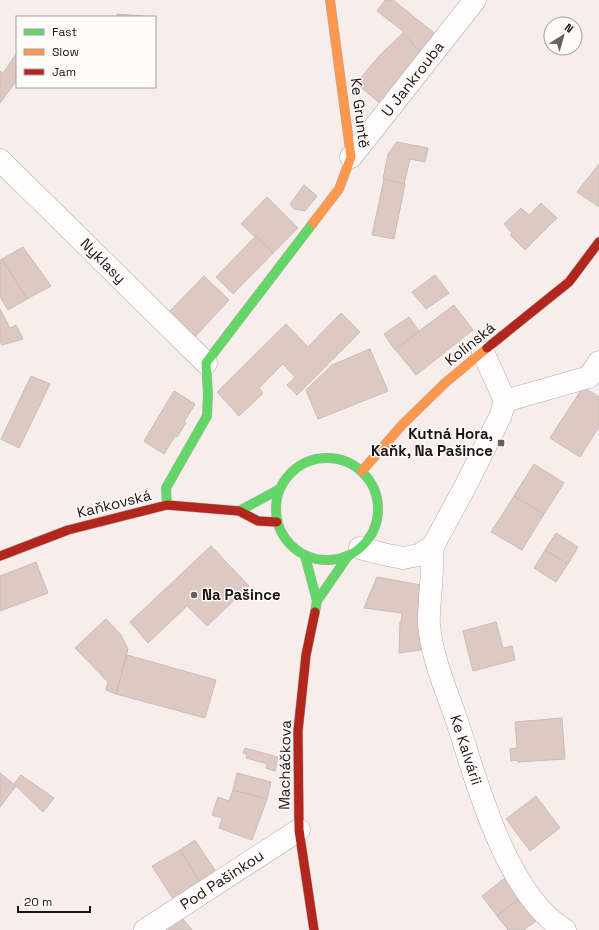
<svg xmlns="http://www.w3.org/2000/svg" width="599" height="930" viewBox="0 0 599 930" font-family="'Space Grotesk',sans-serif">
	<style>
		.building { fill: #dec8c2; stroke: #c6bebc }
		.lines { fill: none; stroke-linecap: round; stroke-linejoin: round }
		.street-casing { stroke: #b3acaa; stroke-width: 23 }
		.fast-casing { stroke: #b3acaa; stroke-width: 10 }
		.slow-casing { stroke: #b3acaa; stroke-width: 10 }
		.jam-casing { stroke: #b3acaa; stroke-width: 10 }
		.street { stroke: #fefcfc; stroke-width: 22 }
		.fast { stroke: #63d668; stroke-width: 9 }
		.slow { stroke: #ff974d; stroke-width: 9 }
		.jam { stroke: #b3261e; stroke-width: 9 }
		.poi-dot { fill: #67605e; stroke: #fefbfa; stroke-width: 1.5 }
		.labels { text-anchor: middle; stroke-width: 3; stroke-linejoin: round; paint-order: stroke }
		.street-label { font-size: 15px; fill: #1a1412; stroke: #fefbfa }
		.poi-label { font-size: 15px; font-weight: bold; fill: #1a1412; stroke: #fefbfa; text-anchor: end }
	</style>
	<rect width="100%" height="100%" fill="#f7edea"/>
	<g class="building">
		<path d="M385 0H393L438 36 423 55 403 33 404 32 377 11Z"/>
		<path d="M117 14 156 17 155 22V17H117Z"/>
		<path d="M403 33 423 55 383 106 356 83 380 55Z"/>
		<path d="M17 53V80L0 103V71L3 73Z"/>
		<path d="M397 142 428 148 425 162 410 159 404 184 383 179 388 154Z"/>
		<path d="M599 164V207L577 192Z"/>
		<path d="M384 179 405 184 394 239 372 235Z"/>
		<path d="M304 185 317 196 305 211 294 209 290 204Z"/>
		<path d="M267 197 298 228 273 253 241 224Z"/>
		<path d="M541 203 557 218 525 250 510 235 512 233 504 224 521 208 529 215Z"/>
		<path d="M256 236 273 253 233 294 216 277Z"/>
		<path d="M23 247 51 286 27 299 2 259Z"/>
		<path d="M2 259 27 299 8 310 0 297V260Z"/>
		<path d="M435 275 449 293 426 309 412 292Z"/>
		<path d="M204 276 229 300 193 339 167 314Z"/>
		<path d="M454 305 473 330 416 375 395 349Z"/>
		<path d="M0 309 10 328 16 325 23 339 2 345 0 341Z"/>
		<path d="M341 313 360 332 297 395 287 385 295 377 283 364 259 388 263 393 239 416 217 392 286 324 308 347Z"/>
		<path d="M409 317 419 331 395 350 384 334Z"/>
		<path d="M370 349 388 391 318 419 306 390 332 365Z"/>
		<path d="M31 376 50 384 19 448 1 439Z"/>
		<path d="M583 387 599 397V427L580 457 550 438Z"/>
		<path d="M174 391 195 404 184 422 186 423 177 437 175 436 164 454 144 441Z"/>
		<path d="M534 464 564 483 544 514 514 496Z"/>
		<path d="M514 496 544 514 522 550 491 532Z"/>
		<path d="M556 533 578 547 568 564 545 550Z"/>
		<path d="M211 546 249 586 207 626 187 606 148 643 130 622Z"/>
		<path d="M545 550 568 564 556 582 534 568Z"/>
		<path d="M36 562 48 593 0 611V576Z"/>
		<path d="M377 577 421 585V650L399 653 400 622H401L402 613 364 608Z"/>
		<path d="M106 619 121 635 128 649 116 694 106 690 108 682 75 648Z"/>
		<path d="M496 622 503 648 512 646 515 660 473 671 463 631Z"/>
		<path d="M127 655 216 680 205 718 116 694Z"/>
		<path d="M562 718 565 759 518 762V760L511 761 510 749 517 748 515 722Z"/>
		<path d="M245 748 278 757 275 771 266 768 267 764 246 758 247 754 243 753Z"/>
		<path d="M0 773 16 786 0 807Z"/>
		<path d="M237 773 271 782 267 799 233 790Z"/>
		<path d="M21 775 54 798 43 812 14 784Z"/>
		<path d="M233 790 267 799 252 840 219 828 222 818 212 815 218 797 229 801Z"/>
		<path d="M536 796 560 828 530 851 506 819Z"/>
		<path d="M195 840 216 872 200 882 180 850Z"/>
		<path d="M180 850 200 882 173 899 152 866Z"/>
		<path d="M505 878 520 898 497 916 482 896Z"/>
		<path d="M520 898 537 920 524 930H508L497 916Z"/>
		<path d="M182 918 192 930H166Z"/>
	</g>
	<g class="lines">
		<defs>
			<g id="street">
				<path d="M351 157 475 0"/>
				<path d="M0 160 206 363"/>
				<path d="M505 401 589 377 599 362"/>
				<path d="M433 546C432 563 432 580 430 597 430 606 428 616 429 625 432 657 446 690 457 721 477 783 507 896 565 930"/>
				<path d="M360 548 383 554 403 558 419 555 433 546 465 487 500 417 505 401 483 352"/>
				<path d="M145 930 299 830"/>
			</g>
			<g id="fast">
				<circle cx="327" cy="509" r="51"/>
				<path d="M167 505 166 488 207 416 208 394 206 363 313 223"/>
				<path d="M239 511 278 490"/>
				<path d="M305 556 317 601"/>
				<path d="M315 612 317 601 348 556"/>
			</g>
			<g id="slow">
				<path d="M313 223 339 189 351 157 330 0"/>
				<path d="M362 471 402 425 445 383 487 348"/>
			</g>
			<g id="jam">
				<path d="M487 348 569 282 599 242"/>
				<path d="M0 556 68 530 167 505 239 511 258 521 277 522"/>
				<path d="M314 930 299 830 298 731 306 655 315 612"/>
			</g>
		</defs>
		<use href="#street" class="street-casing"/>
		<use href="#fast" class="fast-casing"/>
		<use href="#slow" class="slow-casing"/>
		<use href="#jam" class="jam-casing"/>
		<use href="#street" class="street"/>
		<use href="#fast" class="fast"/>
		<use href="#slow" class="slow"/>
		<use href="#jam" class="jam"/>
	</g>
	<g class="poi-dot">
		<rect x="497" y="439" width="8" height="8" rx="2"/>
		<circle cx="194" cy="595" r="4"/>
	</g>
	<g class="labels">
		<g class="street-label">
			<text transform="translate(413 79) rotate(-52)" y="5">U Jankrouba</text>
			<text transform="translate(360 113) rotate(83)" y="5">Ke Gruntě</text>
			<text transform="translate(103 261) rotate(45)" y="5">Nyklasy</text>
			<text transform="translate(470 344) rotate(-39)" y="5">Kolínská</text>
			<text transform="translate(114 504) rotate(-14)" y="5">Kaňkovská</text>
			<text transform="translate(466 750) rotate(72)" y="5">Ke Kalvárii</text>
			<text transform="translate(285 765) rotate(-89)" y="5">Macháčkova</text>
			<text transform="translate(222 880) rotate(-33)" y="5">Pod Pašinkou</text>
		</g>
		<g class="poi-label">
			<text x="493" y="439">Kutná Hora,<tspan x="493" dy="17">Kaňk, Na Pašince</tspan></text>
			<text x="202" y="600" text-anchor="start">Na Pašince</text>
		</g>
	</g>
	<rect x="16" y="16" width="140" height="72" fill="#fefbfa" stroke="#a39f9d"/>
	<rect x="24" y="29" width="20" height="6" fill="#63d668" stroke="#a39f9d"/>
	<text x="52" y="36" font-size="12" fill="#1a1412">Fast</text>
	<rect x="24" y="49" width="20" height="6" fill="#ff974d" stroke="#a39f9d"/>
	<text x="52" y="56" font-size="12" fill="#1a1412">Slow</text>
	<rect x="24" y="69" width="20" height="6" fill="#b3261e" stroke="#a39f9d"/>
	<text x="52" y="76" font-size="12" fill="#1a1412">Jam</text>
	<g transform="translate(563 36) rotate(37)"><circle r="19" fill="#fefbfa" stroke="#a39f9d"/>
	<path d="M0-3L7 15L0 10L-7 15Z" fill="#67605e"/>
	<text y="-6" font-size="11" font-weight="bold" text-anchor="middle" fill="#1a1412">N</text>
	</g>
	<path d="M18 906v6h72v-6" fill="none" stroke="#1a1412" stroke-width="2"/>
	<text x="24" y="906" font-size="12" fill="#1a1412" stroke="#fefbfa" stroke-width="3" paint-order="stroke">20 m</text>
</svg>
